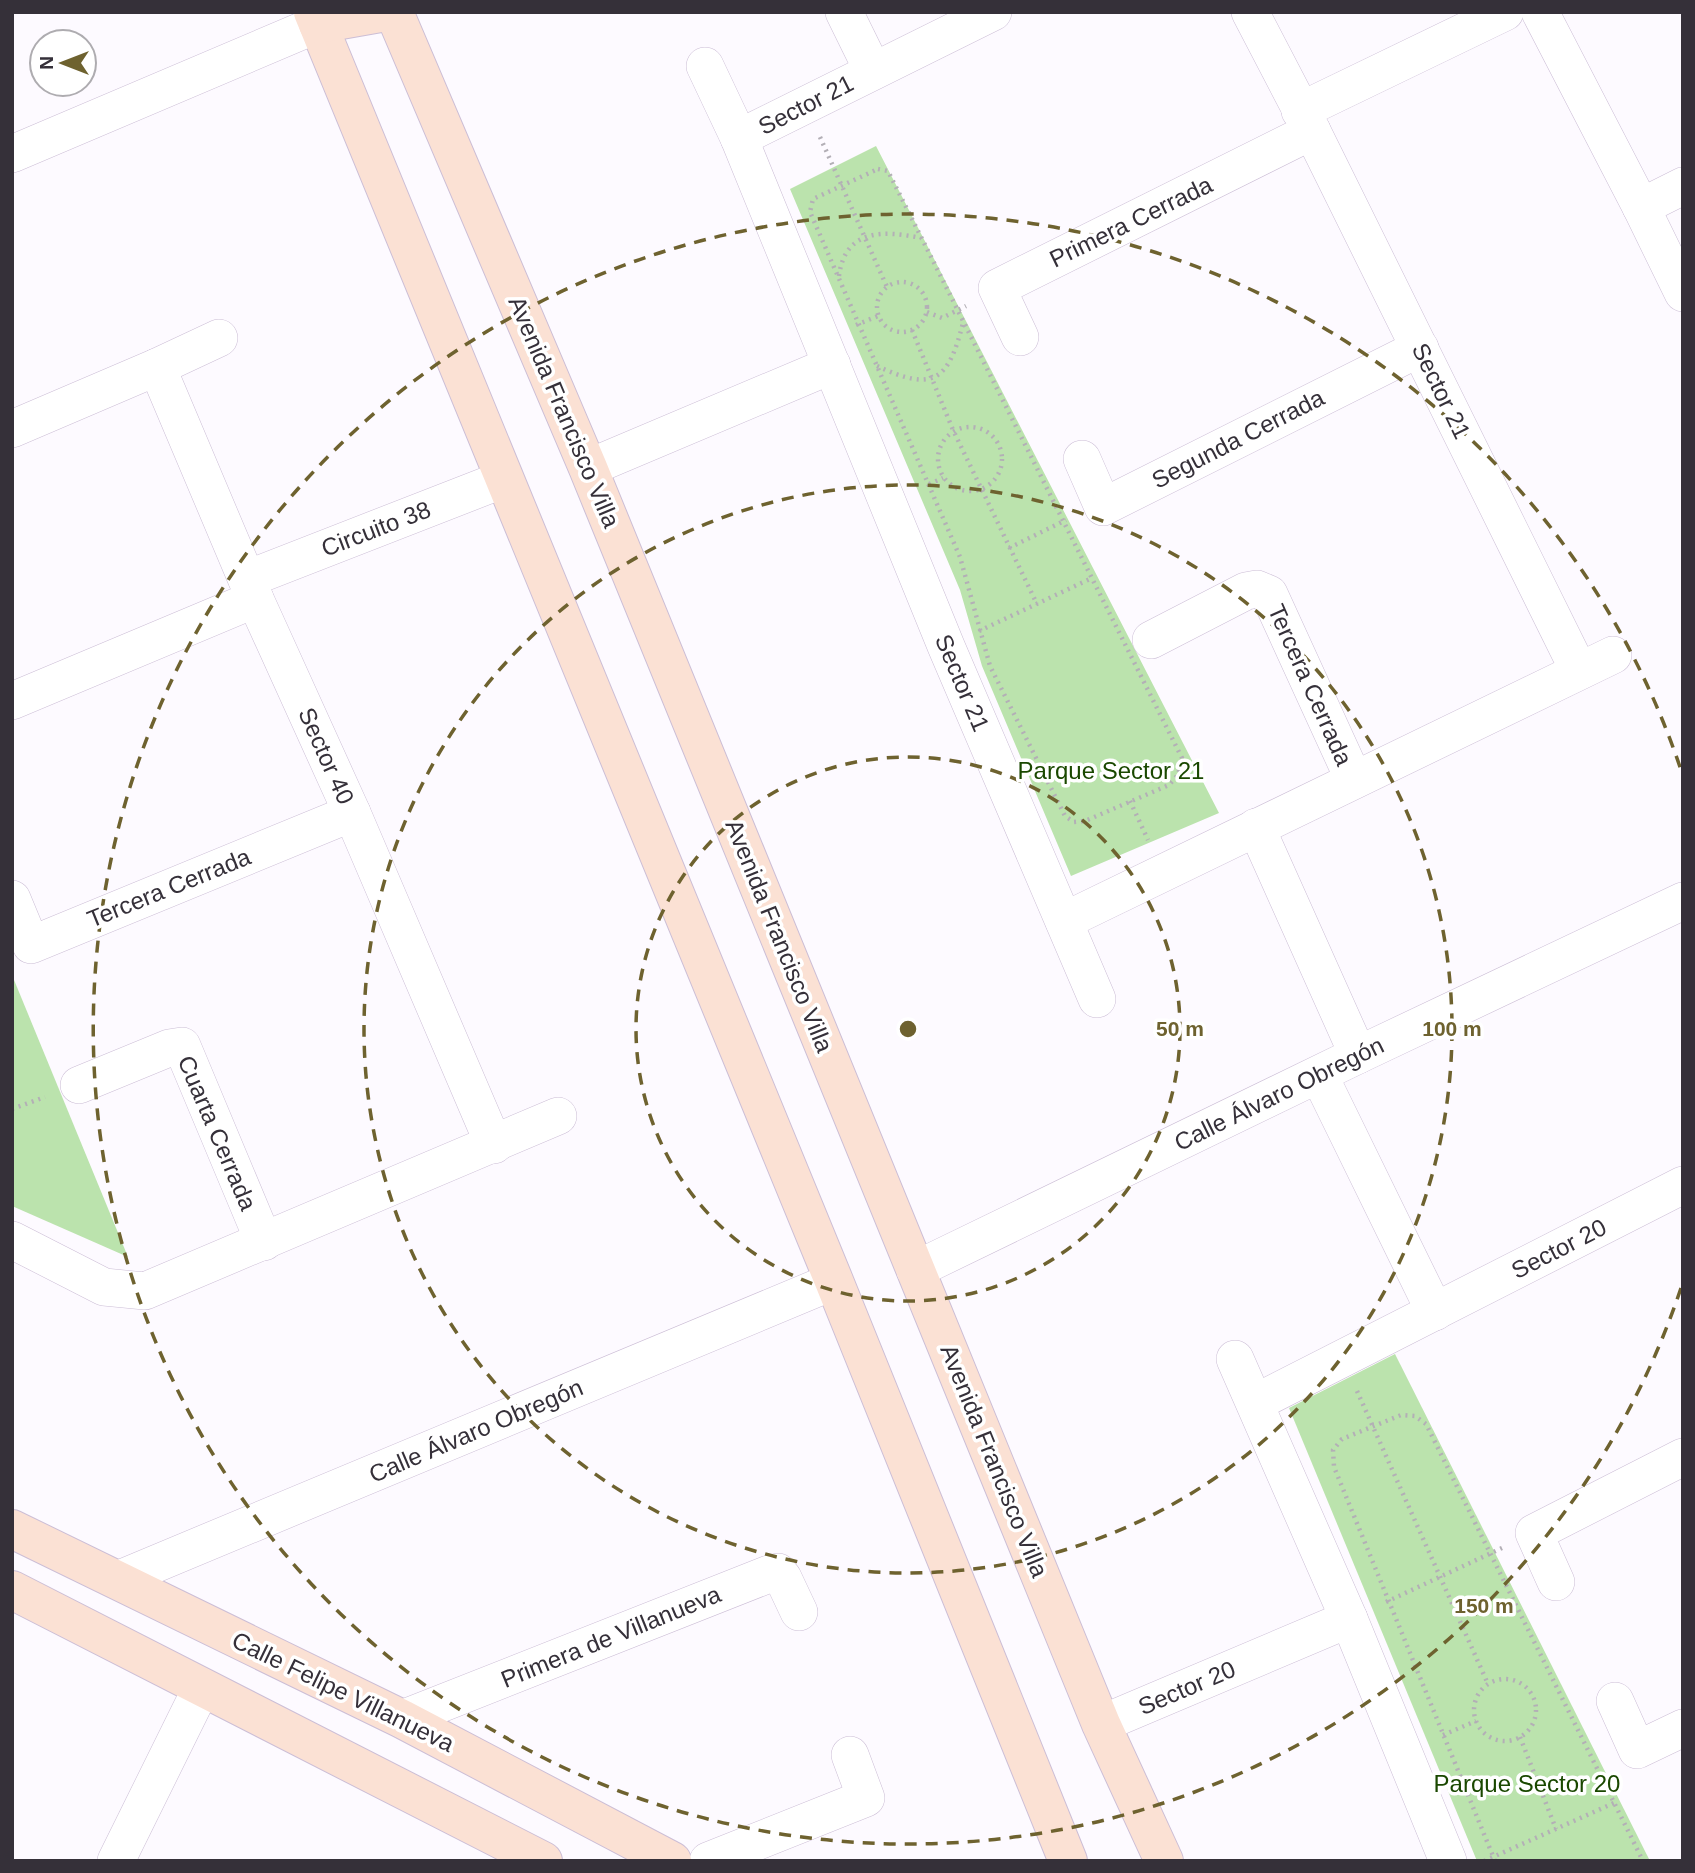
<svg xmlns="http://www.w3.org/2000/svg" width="1695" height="1873" viewBox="0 0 1695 1873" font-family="Helvetica,sans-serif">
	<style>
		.green { fill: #bbe3ad }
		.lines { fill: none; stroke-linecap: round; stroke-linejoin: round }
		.street-casing { stroke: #ccbed6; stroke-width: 38 }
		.secondary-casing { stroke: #ccbed6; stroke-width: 40 }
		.path { stroke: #b3afb6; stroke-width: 4.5; stroke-dasharray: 2 5; stroke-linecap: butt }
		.street { stroke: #fff; stroke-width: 37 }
		.secondary { stroke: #fbe1d4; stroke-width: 38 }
		.ring { fill: none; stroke: #6e622f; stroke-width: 3.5; stroke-dasharray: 12 9 }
		.labels { text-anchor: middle; stroke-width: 7; stroke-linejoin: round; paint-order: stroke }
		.street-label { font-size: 24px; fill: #353039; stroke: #fff }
		.park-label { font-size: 24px; fill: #1a4800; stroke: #fff }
		.centre { fill: #6e622f; stroke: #fff; stroke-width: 3.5 }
		.ring-label { font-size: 21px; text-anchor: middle; font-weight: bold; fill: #6e622f; stroke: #fff; stroke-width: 7; stroke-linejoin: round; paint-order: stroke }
	</style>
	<rect width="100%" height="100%" fill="#fdfaff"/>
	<g class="green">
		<path d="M876 146 1219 813 1071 876 982 666 960 590 790 189Z"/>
		<path d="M12 975 128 1257 12 1206Z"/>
		<path d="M1395 1354 1650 1861H1477L1289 1408Z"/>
	</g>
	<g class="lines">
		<defs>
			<g id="street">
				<path d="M844 12 873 71"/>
				<path d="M1250 12 1312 131 1579 671"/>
				<path d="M1540 12 1641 207 1683 293"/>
				<path d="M705 66 739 138 946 646 1097 999"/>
				<path d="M1300 111 1505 12"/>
				<path d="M739 138 993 12"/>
				<path d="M12 154 318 24"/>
				<path d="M1641 207 1683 186"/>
				<path d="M1020 337 997 288 1312 131"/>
				<path d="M157 367 255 599 352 813 494 1145"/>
				<path d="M12 429 157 367 219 338"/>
				<path d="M1082 459 1103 507 1420 348"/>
				<path d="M588 468 832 365"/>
				<path d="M247 579 504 479"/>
				<path d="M1151 640 1246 591 1257 589 1269 594 1354 780"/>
				<path d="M12 701 255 599"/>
				<path d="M1256 827 1358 1055"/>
				<path d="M12 899 31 945 352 813"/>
				<path d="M1064 921 1613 655"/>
				<path d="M1319 1075 1435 1312"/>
				<path d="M79 1085 169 1048 182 1046 264 1242"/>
				<path d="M12 1240 104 1287 145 1291 558 1116"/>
				<path d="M915 1270 1358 1055 1683 901"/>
				<path d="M1235 1359 1349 1619 1448 1861"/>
				<path d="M1255 1403 1683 1185"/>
				<path d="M117 1580 834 1281"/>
				<path d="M1556 1582 1534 1533 1683 1457"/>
				<path d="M1615 1701 1637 1750 1683 1728"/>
				<path d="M402 1719 769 1574 778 1572 783 1578 799 1612"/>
				<path d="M1101 1724 1349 1619"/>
				<path d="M116 1861 202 1687"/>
				<path d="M708 1861 866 1798 850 1755"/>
			</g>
			<g id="secondary">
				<path d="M313 12 834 1281 1068 1861"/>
				<path d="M394 12 588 468 1101 1724 1164 1861"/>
				<path d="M318 24 386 12"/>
				<path d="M12 1529 402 1719 672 1861"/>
				<path d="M12 1590 543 1861"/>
			</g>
		</defs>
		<use href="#street" class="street-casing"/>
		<use href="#secondary" class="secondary-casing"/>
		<g class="path">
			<path d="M820 137 887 287"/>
			<path d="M878 169 888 171 1182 758 1178 775 1169 785 1085 821 1074 822 1065 816 990 666 960 557 810 212 813 199Z"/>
			<path d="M839 276C845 229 883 230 921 238"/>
			<circle cx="902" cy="307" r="25"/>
			<path d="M927 312 942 318 966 306"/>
			<path d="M856 325 878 316"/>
			<path d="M912 330 953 430 1037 604"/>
			<path d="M877 366C933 392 948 382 963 323"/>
			<circle cx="970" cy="459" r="32"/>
			<path d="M929 484 943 478"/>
			<path d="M1009 548 1066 520"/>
			<path d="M979 631 1092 578"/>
			<path d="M1130 801 1148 840"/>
			<path d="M12 1109 45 1097"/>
			<path d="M1357 1391 1488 1684"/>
			<path d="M1386 1602 1502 1548"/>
			<circle cx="1505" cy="1710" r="31"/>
			<path d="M1443 1735 1476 1721"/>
			<path d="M1520 1737 1556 1829"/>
			<path d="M1484 1861 1614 1803"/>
			<path d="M1495 1861 1334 1467 1333 1450 1342 1439 1401 1415 1415 1416 1426 1424 1643 1861"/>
		</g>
		<use href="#street" class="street"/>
		<use href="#secondary" class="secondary"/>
	</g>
	<g class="ring">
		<circle cx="908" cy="1029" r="272"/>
		<circle cx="908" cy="1029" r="544"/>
		<path d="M1681 1288A815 815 0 1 1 1681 770"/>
	</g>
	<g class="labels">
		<g class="street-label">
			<text transform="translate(806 105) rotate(-27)" y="8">Sector 21</text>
			<text transform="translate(1131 222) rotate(-26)" y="8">Primera Cerrada</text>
			<text transform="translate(1441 391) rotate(64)" y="8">Sector 21</text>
			<text transform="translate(564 412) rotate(67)" y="8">Avenida Francisco Villa</text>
			<text transform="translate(1238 439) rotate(-27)" y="8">Segunda Cerrada</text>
			<text transform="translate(376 529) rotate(-21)" y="8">Circuito 38</text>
			<text transform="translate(962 683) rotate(67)" y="8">Sector 21</text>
			<text transform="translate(1310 685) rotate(66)" y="8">Tercera Cerrada</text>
			<text transform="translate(326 756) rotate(66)" y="8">Sector 40</text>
			<text transform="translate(169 888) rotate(-22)" y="8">Tercera Cerrada</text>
			<text transform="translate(779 936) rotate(68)" y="8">Avenida Francisco Villa</text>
			<text transform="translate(1279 1094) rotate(-26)" y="8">Calle Álvaro Obregón</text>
			<text transform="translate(217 1133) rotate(67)" y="8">Cuarta Cerrada</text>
			<text transform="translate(1559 1249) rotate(-27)" y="8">Sector 20</text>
			<text transform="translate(476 1431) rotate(-23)" y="8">Calle Álvaro Obregón</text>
			<text transform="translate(994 1461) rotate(68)" y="8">Avenida Francisco Villa</text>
			<text transform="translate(611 1637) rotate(-22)" y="8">Primera de Villanueva</text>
			<text transform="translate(1187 1688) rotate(-23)" y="8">Sector 20</text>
			<text transform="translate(343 1692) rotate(26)" y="8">Calle Felipe Villanueva</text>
		</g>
		<g class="park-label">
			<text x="1111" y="779">Parque Sector 21</text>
			<text x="1527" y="1792">Parque Sector 20</text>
		</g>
	</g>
	<circle cx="908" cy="1029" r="10" class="centre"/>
	<g class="ring-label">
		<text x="1180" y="1036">50 m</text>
		<text x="1452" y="1036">100 m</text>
		<text x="1484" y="1613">150 m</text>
	</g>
	<rect width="1695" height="1873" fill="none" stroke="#353039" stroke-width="28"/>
	<g transform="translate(63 63) rotate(270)"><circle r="33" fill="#ffffff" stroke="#aeacb0" stroke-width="2"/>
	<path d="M0-5L12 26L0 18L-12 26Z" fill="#6e622f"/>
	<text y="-10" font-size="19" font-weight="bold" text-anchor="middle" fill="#353039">N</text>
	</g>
</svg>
